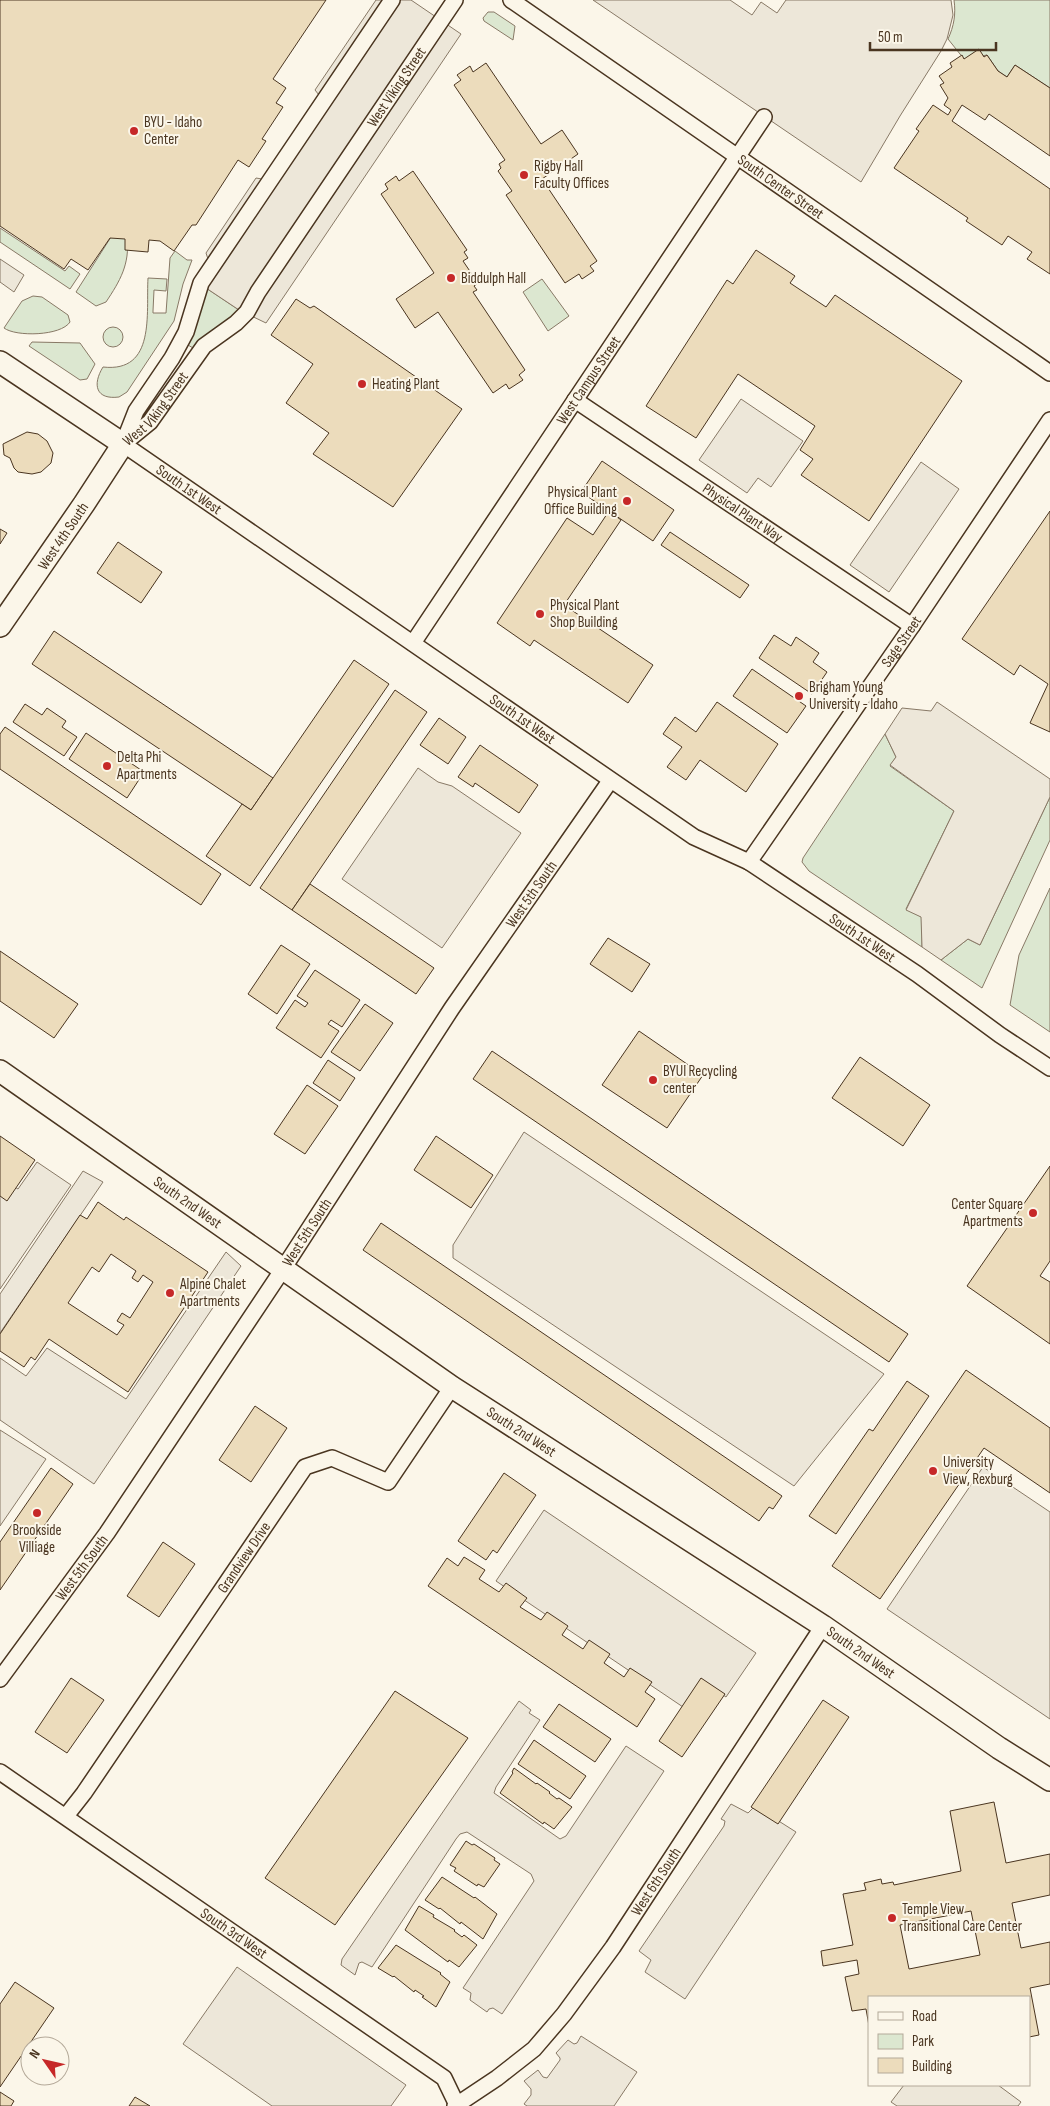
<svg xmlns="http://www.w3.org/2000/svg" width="1050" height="2106" viewBox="0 0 1050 2106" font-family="'Sofia Sans Condensed',sans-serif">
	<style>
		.green { fill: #dce7d0; stroke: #887966 }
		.parking { fill: #ede7d9; stroke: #887966 }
		.building { fill: #ecdcbc; stroke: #4a3520; fill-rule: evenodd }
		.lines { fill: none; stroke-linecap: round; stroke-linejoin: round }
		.street-casing { stroke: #4a3520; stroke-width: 18 }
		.secondary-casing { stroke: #4a3520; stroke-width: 24 }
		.street { stroke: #fbf6e9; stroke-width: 15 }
		.secondary { stroke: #fbf6e9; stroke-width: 21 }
		.poi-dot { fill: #c62828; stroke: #fbf6e9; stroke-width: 2 }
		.labels { text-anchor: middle; stroke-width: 4; stroke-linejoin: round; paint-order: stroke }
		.street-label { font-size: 15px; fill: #4a3520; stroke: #fbf6e9 }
		.poi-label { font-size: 15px; fill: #4a3520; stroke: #fbf6e9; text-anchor: start }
	</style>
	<rect width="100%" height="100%" fill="#fbf6e9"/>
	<g class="green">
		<path d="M954 0H1050V88L1015 65 1007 77 998 71 987 55 964 59 948 39C954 26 956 14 954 0Z"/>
		<path d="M488 12H494L515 26 513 40 484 21 483 18Z"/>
		<path d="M0 228 65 271 69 266 80 274 70 289 0 242Z"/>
		<path d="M111 237 127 238C130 264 120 281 106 302L96 306 76 292Z"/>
		<path d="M175 251 187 260H192L183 284 174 321 127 392 119 397C96 400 92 385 103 367 156 373 146 313 148 278L167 279 166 291 154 290 153 311V313H166L170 258Z"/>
		<path d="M542 279 569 316 548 331 523 292Z"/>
		<path d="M206 288 239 310C233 322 218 326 207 334 202 338 197 343 193 348L188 345Z"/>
		<path d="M33 296 42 297 68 315 70 322C61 336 16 337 4 328L22 301Z"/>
		<circle cx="113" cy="337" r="10"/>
		<path d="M32 342 80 343 95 364 87 379 80 380 29 346Z"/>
		<path d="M885 734 896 757 890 766 954 811 906 909 922 917V947L809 871 802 862 803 858Z"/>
		<path d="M1050 797V840L982 988 941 960 968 939 980 945Z"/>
		<path d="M1050 888V1032L1010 1005 1019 955Z"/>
	</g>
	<g class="parking">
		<path d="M376 0H411L461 34 266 323 239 310 206 288 208 259 206 253 256 178 262 179 319 95 315 90Z"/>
		<path d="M593 0H730L752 15 761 2 777 13 786 0H951L953 15 947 39 941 51 900 116 861 182Z"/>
		<path d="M0 259 24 275 14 292 0 282Z"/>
		<path d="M741 399 803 441 771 487 758 478 747 493 699 460Z"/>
		<path d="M921 462 959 489 889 592 850 565Z"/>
		<path d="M937 702 1050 779V797L980 945 968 939 941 960 922 947 921 917 906 910 954 811 890 765 896 757 885 734 902 708 931 711Z"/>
		<path d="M418 768 438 782 452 786 521 833 442 948 342 879Z"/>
		<path d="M524 1132 884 1374 794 1486 453 1258V1245Z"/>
		<path d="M37 1162 71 1185 0 1289V1178L18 1189Z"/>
		<path d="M83 1171 103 1182 0 1333V1294Z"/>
		<path d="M226 1252 241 1266 94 1484 0 1420V1358L26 1376 47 1348 126 1399Z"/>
		<path d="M0 1430 46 1459 0 1526Z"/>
		<path d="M983 1467 1050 1512V1719L887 1609Z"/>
		<path d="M544 1510 756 1653 726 1697 701 1680 683 1707 496 1581Z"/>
		<path d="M519 1701 531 1710 529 1713 540 1720 496 1787 494 1793 560 1839 566 1836 626 1746 664 1771 502 2014 493 2008 489 2009 487 2012 470 2000 471 1993 463 1988 534 1881 531 1874 467 1832 460 1834 456 1839 372 1967 362 1962 359 1963 355 1975 341 1965 342 1959Z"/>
		<path d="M731 1804 748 1813 755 1806 796 1832 685 1999 645 1972 651 1960 639 1951 724 1826 725 1821 721 1819Z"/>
		<path d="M237 1967 406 2085 391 2106H272L183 2044Z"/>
		<path d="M581 2036 637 2072 614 2106H527L524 2104 531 2095V2089L524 2081 538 2070 543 2077 547 2078 560 2060V2058L556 2053 568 2040 574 2044 577 2043Z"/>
		<path d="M904 2085H998L1021 2102 1018 2106H897L891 2102Z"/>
	</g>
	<g class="building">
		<path d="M0 0H326L273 79 286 88 276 103 283 107 262 139 266 141 249 167 238 160 196 225H192L174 251 160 241 149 240 148 252 125 250V239L110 238 88 270 71 259 64 269 0 226Z"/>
		<path d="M979 49 984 57 987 55 998 71 1007 77 1015 65 1050 88V156L989 114 985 120 962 105 952 121 1050 189V274L1027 259 1032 252 1008 236 1002 245 966 221 968 218 894 168 919 131 916 129 933 105 948 115 951 110 944 105 948 98 940 85 944 83 939 76 952 67 950 63 962 55 964 59Z"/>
		<path d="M486 63 541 144 562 130 578 154 542 179 597 261 590 266 594 271 582 279 579 274 565 283 506 195 512 191 498 171 501 168 499 164 505 160 454 85 461 80 457 75 470 66 473 72Z"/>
		<path d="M413 171 467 250 464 252 468 258 463 261 478 283 474 286 477 290 473 292 525 370 519 375 523 380 509 389 506 384 493 393 438 312 415 328 396 299 434 273 381 194 388 189 385 184 396 176 399 181Z"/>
		<path d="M756 250 795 276 790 283 826 307 835 295 962 381 869 521 801 475 813 459 800 450 815 426 738 374 696 438 646 406 727 280 733 284Z"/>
		<path d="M296 299 310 308 314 306 462 409 393 507 313 454 329 433 286 403 313 364 271 335Z"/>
		<path d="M27 432 38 434 47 441 53 453 51 463 41 472 32 474 18 472 14 468 10 458 4 455 3 444Z"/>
		<path d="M602 461 674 510 653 541 581 492Z"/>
		<path d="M609 511 621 520 564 605 653 665 628 703 534 640 530 646 497 623 567 518 593 535Z"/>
		<path d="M1050 511V732L1030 723 1048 684 1020 665 1014 675 962 639Z"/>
		<path d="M0 529 7 533 0 544Z"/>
		<path d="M670 532 749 585 740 598 661 545Z"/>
		<path d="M118 542 162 572 141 603 97 573Z"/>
		<path d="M54 631 273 778 251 810 32 664Z"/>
		<path d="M774 635 791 646 796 637 819 653 813 662 827 672 812 694 759 658Z"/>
		<path d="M354 660 389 684 250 886 206 856 242 804 251 810Z"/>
		<path d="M752 669 806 706 787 733 733 696Z"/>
		<path d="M395 690 427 712 292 910 260 888Z"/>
		<path d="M717 702 778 744 746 792 700 760 686 780 667 767 682 747 663 734 675 717 696 732Z"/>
		<path d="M25 704 42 715 47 708 66 721 62 727 77 737 64 756 13 722Z"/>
		<path d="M439 718 466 737 448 764 420 745Z"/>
		<path d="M5 727 221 874 201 905 0 769V734Z"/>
		<path d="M86 733 144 772 127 798 69 759Z"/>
		<path d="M480 745 538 785 519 813 475 783 473 787 458 777Z"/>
		<path d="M310 884 434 968 416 994 292 910Z"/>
		<path d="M608 938 650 964 632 992 590 964Z"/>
		<path d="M281 945 310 964 277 1014 248 994Z"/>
		<path d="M0 951 78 1004 54 1038 0 1001Z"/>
		<path d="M315 970 360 1000 342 1027 331 1020 328 1024 339 1031 321 1058 276 1028 295 1000 305 1007 308 1003 297 996Z"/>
		<path d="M365 1004 393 1023 360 1071 331 1052Z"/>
		<path d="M639 1031 703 1075 667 1128 602 1085Z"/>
		<path d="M492 1051 908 1334 889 1362 473 1079Z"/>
		<path d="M860 1057 930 1105 903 1146 832 1098Z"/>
		<path d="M328 1060 355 1078 340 1101 313 1083Z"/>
		<path d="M307 1085 338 1106 305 1154 274 1134Z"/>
		<path d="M0 1136 35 1160 7 1201 0 1196Z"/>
		<path d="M436 1136 493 1175 471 1208 414 1170Z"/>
		<path d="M1050 1166V1261L1040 1276 1050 1282V1344L967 1286Z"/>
		<path d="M98 1202 124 1220 126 1217 208 1272 128 1392 49 1339 35 1360 31 1357 24 1367 0 1351V1334L80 1215 87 1219ZM111 1254 136 1271 132 1278 138 1282 143 1275 153 1282 130 1318 122 1313 117 1321 124 1325 117 1335 68 1303 92 1267 99 1272Z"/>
		<path d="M381 1223 782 1496 773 1509 769 1507 759 1521 363 1250Z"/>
		<path d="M966 1370 1050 1428V1493L984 1448 880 1599 832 1566Z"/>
		<path d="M907 1381 929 1396 836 1534 809 1516 869 1429 873 1431Z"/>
		<path d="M255 1406 287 1428 251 1482 219 1460Z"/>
		<path d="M51 1468 73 1484 0 1590V1542Z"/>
		<path d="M504 1473 536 1495 497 1553 493 1550 486 1560 458 1541Z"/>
		<path d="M163 1542 195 1564 159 1617 127 1596Z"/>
		<path d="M464 1557 485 1570 479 1579 499 1592 506 1583 527 1598 520 1607 541 1620 547 1612 568 1626 562 1635 583 1649 589 1640 610 1654 604 1663 624 1677 630 1668 652 1682 645 1692 655 1699 637 1727 428 1586 447 1558 458 1566Z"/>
		<path d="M71 1678 104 1700 67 1753 35 1732Z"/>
		<path d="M701 1678 725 1694 682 1757 659 1741Z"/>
		<path d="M395 1691 468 1738 335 1925 265 1878Z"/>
		<path d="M823 1700 849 1717 778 1824 751 1807Z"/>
		<path d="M559 1704 611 1739 595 1762 543 1727Z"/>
		<path d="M534 1740 586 1776 570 1799 518 1764Z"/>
		<path d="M514 1768 536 1784 537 1783 550 1792 549 1793 557 1799 559 1798 572 1807 554 1829 544 1822 543 1824 500 1793 513 1773 512 1772Z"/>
		<path d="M994 1802 1006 1863 1050 1854V1895L1012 1903 1021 1948 1050 1942V1984L1030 1988 1039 2035 1029 2037V1997H869V2026L866 2009 852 2011 845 1977 859 1974 857 1960 823 1966 821 1951 853 1945 843 1894 866 1890 864 1883 881 1879 882 1884 893 1882 894 1885 961 1871 950 1811ZM971 1911 980 1955 909 1969 900 1925Z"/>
		<path d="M466 1841 472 1845 474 1844 495 1858 494 1860 500 1864 484 1887 478 1884 477 1886 454 1871 456 1868 450 1865Z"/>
		<path d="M442 1877 474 1898 475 1897 497 1914 483 1939 461 1922 460 1924 440 1908 439 1909 425 1900Z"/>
		<path d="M419 1906 434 1915 433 1917 455 1930 454 1931 462 1937 464 1935 477 1945 459 1967 449 1960 448 1962 405 1930Z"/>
		<path d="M396 1945 441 1973 440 1974 450 1982 436 2007 422 1997 424 1996 415 1990 414 1992 394 1976 393 1977 378 1968Z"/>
		<path d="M15 1982 54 2008 0 2087V2004Z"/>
		<path d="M0 2092 14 2101 11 2106H0Z"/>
		<path d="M135 2097 150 2106H129Z"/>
	</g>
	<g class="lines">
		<defs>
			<g id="street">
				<path id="s1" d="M392 0 201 283 186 332 172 358 136 411 123 444 150 422 204 346 236 323 247 312 258 292 455 0"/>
				<path id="s2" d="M511 0 1050 373"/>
				<path id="s3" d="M575 400 912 626"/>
				<path id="s4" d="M123 444 694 837 749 862 917 974 1000 1035 1050 1068"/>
				<path id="s5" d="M413 643 764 117"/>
				<path id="s6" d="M749 862 912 626 1050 420"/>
				<path id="s7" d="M0 1679 107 1533 283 1269 452 1008 610 781"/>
				<path id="s8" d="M0 1772 444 2078 457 2105"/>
				<path id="s9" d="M66 1816 84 1793 305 1467 332 1458 388 1482 452 1387"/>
				<path id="s10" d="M455 2106 497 2078 534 2049 564 2014 613 1947 823 1626"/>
			</g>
			<g id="secondary">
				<path d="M0 362 123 444 84 504 0 626"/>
				<path id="s11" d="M0 1071 452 1387 823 1626 999 1748 1050 1780"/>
			</g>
		</defs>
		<use href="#street" class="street-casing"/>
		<use href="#secondary" class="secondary-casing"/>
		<use href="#street" class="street"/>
		<use href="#secondary" class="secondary"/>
	</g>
	<g class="poi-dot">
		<circle cx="134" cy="131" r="5"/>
		<circle cx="524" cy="175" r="5"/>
		<circle cx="451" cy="278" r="5"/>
		<circle cx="362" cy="384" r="5"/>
		<circle cx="627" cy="501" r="5"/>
		<circle cx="540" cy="614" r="5"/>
		<circle cx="799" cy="696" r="5"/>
		<circle cx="107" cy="766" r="5"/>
		<circle cx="653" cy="1080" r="5"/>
		<circle cx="1033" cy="1213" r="5"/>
		<circle cx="170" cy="1293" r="5"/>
		<circle cx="933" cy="1471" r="5"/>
		<circle cx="37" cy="1513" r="5"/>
		<circle cx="892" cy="1918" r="5"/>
	</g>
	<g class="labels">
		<g class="street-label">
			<text dy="5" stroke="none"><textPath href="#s1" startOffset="975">West Viking Street</textPath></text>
			<text dy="5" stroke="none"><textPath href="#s2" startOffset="328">South Center Street</textPath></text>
			<text dy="5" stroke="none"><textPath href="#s5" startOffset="316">West Campus Street</textPath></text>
			<text dy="5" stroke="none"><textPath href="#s1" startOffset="570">West Viking Street</textPath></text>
			<text dy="5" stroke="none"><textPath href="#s4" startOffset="80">South 1st West</textPath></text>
			<text dy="5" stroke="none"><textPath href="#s3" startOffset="202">Physical Plant Way</textPath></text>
			<text transform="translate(63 536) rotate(-56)" y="5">West 4th South</text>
			<text dy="5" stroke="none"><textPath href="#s6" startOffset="268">Sage Street</textPath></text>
			<text dy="5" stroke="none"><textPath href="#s4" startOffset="485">South 1st West</textPath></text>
			<text dy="5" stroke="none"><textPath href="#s7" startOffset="948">West 5th South</textPath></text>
			<text dy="5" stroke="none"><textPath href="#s4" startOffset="890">South 1st West</textPath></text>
			<text dy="5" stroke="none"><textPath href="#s11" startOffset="229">South 2nd West</textPath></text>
			<text dy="5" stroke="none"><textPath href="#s7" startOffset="542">West 5th South</textPath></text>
			<text dy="5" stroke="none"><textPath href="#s11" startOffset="634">South 2nd West</textPath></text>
			<text dy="5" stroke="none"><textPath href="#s9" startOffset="314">Grandview Drive</textPath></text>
			<text dy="5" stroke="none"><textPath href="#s7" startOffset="138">West 5th South</textPath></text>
			<text dy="5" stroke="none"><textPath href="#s11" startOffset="1039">South 2nd West</textPath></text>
			<text dy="5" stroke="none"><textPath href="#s10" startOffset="305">West 6th South</textPath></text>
			<text dy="5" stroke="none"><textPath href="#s8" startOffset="284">South 3rd West</textPath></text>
		</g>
		<g class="poi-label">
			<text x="144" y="127">BYU - Idaho<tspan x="144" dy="17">Center</tspan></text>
			<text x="534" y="171">Rigby Hall<tspan x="534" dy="17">Faculty Offices</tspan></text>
			<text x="461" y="283">Biddulph Hall</text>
			<text x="372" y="389">Heating Plant</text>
			<text x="617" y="497" text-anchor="end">Physical Plant<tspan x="617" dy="17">Office Building</tspan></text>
			<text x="550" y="610">Physical Plant<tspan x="550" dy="17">Shop Building</tspan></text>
			<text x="809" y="692">Brigham Young<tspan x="809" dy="17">University - Idaho</tspan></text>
			<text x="117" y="762">Delta Phi<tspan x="117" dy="17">Apartments</tspan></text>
			<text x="663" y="1076">BYUI Recycling<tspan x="663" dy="17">center</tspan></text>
			<text x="1023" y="1209" text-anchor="end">Center Square<tspan x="1023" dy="17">Apartments</tspan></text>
			<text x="180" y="1289">Alpine Chalet<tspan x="180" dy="17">Apartments</tspan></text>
			<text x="943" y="1467">University<tspan x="943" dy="17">View, Rexburg</tspan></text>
			<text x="37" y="1535" text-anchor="middle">Brookside<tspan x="37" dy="17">Villiage</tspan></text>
			<text x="902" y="1914">Temple View<tspan x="902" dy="17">Transitional Care Center</tspan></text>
		</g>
	</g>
	<rect x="868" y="1996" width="162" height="90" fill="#fbf6e9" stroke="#b4a999"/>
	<rect x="878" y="2012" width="25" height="8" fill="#fbf6e9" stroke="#b4a999"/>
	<text x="912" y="2021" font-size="15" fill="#4a3520">Road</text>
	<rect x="878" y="2034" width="25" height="15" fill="#dce7d0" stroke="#b4a999"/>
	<text x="912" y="2046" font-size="15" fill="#4a3520">Park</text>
	<rect x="878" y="2058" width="25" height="15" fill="#ecdcbc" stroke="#b4a999"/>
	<text x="912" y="2071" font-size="15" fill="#4a3520">Building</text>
	<g transform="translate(45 2061) rotate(304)"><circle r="24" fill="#fbf6e9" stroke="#b4a999"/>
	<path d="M0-4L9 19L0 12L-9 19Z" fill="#c62828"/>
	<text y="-8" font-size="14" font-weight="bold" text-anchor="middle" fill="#4a3520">N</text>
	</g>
	<path d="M870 42v8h126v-8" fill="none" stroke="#4a3520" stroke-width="2.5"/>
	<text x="878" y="42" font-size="15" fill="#4a3520" stroke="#fbf6e9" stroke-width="4" paint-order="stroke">50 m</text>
</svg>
